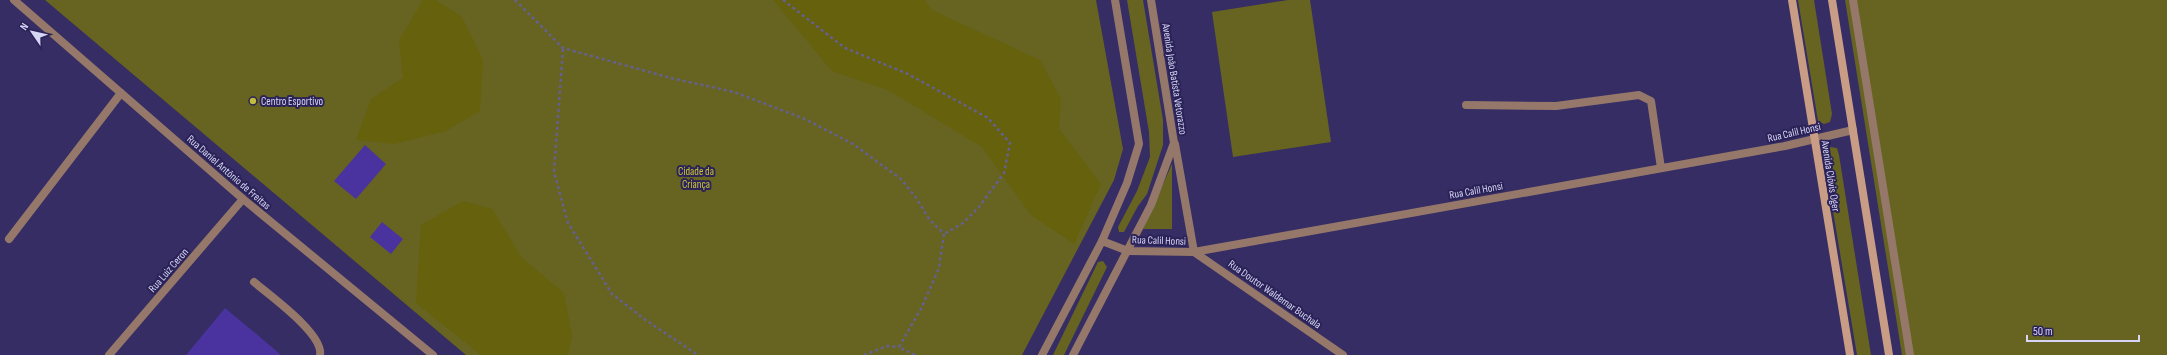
<svg xmlns="http://www.w3.org/2000/svg" width="2167" height="355" viewBox="0 0 2167 355" font-family="'Sofia Sans Condensed',sans-serif">
	<style>
		.green { fill: #676421 }
		.forest { fill: #65610c }
		.building { fill: #4a339e }
		.lines { fill: none; stroke-linecap: round; stroke-linejoin: round }
		.path { stroke: #666090; stroke-width: 2.5; stroke-dasharray: 3 3; stroke-linecap: butt }
		.lane { stroke: #95786a; stroke-width: 8 }
		.street { stroke: #95786a; stroke-width: 8 }
		.secondary { stroke: #c99c86; stroke-width: 8 }
		.poi-dot { fill: #c2bd3f; stroke: #2b2357; stroke-width: 1.5 }
		.labels { text-anchor: middle; stroke-width: 4; stroke-linejoin: round; paint-order: stroke }
		.street-label { font-size: 11px; fill: #d6d5f6; stroke: #2b2357 }
		.poi-label { font-size: 11px; fill: #d6d5f6; stroke: #2b2357; text-anchor: start }
		.park-label { font-size: 11px; fill: #cbc537; stroke: #2b2357 }
	</style>
	<rect width="100%" height="100%" fill="#352d63"/>
	<g class="green">
		<path d="M45 0H1096L1123 149 1114 180 1022 355H466Z"/>
		<path d="M1127 0H1143L1163 120V145L1147 194 1138 206 1124 232H1119L1118 227 1137 191 1150 157 1149 132Z"/>
		<path d="M1288 0H1310L1331 142 1233 157 1212 12Z"/>
		<path d="M1798 0H1814L1832 114 1830 122 1824 124 1818 121Z"/>
		<path d="M1845 0H2167V355H1902Z"/>
		<path d="M1830 147 1837 148 1839 155 1871 355H1857L1824 157 1825 150Z"/>
		<path d="M1172 164V229H1143Z"/>
		<path d="M1103 261 1107 267 1064 355H1053L1098 262Z"/>
	</g>
	<g class="forest">
		<path d="M423 0H436L462 17 483 60 480 111 446 131 394 144 356 140 371 99 403 78 399 40Z"/>
		<path d="M773 0H924L932 10 1040 60 1061 99 1059 129 1101 184 1074 244 1031 215 982 147 888 90 832 71Z"/>
		<path d="M463 201 492 209 522 258 564 293 572 336 568 355H481L416 303 421 225Z"/>
	</g>
	<g class="building">
		<path d="M365 145 386 164 356 199 334 181Z"/>
		<path d="M382 222 403 239 391 254 370 237Z"/>
		<path d="M225 308 260 337 281 355H186Z"/>
	</g>
	<g class="lines">
		<g class="path">
			<path d="M515 0 563 48 671 78 734 92 805 119 853 144 901 179 917 199 929 219 944 234"/>
			<path d="M783 0 845 48 908 74 988 118 1010 143 1004 173 979 207 963 223 944 234"/>
			<path d="M563 49 554 172 568 223 612 294 647 321 698 355"/>
			<path d="M864 355 887 346 899 347"/>
			<path d="M915 355 899 347 922 307 939 268 944 234"/>
		</g>
		<g class="lane">
			<path d="M1853 0 1910 355"/>
			<path d="M1466 105 1556 106 1639 95 1651 101 1661 168"/>
			<path d="M9 239 121 93"/>
			<path d="M254 282C269 295 324 334 320 355"/>
		</g>
		<g class="street">
			<path d="M14 0 243 199 433 355"/>
			<path d="M1175 144 1194 252 1343 355"/>
			<path d="M1102 241 1128 251 1194 252 1785 146 1853 130"/>
			<path d="M109 355 243 199"/>
			<path d="M1042 355 1102 241 1127 183 1139 144 1115 0"/>
			<path d="M1073 355 1151 205 1174 143 1151 0"/>
		</g>
		<g class="secondary">
			<path d="M1792 0 1850 355"/>
			<path d="M1832 0 1889 355"/>
		</g>
	</g>
	<circle class="poi-dot" cx="253" cy="101" r="4"/>
	<g class="labels">
		<g class="street-label">
			<text transform="translate(1175 79) rotate(81)" y="4">Avenida João Batista Vetorazzo</text>
			<text transform="translate(1794 132) rotate(-13)" y="4">Rua Calil Honsi</text>
			<text transform="translate(229 172) rotate(41)" y="4">Rua Daniel Antônio de Freitas</text>
			<text transform="translate(1831 176) rotate(81)" y="4">Avenida Clóvis Oger</text>
			<text transform="translate(1476 190) rotate(-10)" y="4">Rua Calil Honsi</text>
			<text transform="translate(1159 240) rotate(2)" y="4">Rua Calil Honsi</text>
			<text transform="translate(168 270) rotate(-49)" y="4">Rua Luiz Ceron</text>
			<text transform="translate(1275 294) rotate(35)" y="4">Rua Doutor Waldemar Buchala</text>
		</g>
		<g class="poi-label">
			<text x="261" y="105">Centro Esportivo</text>
		</g>
		<g class="park-label">
			<text x="696" y="175">Cidade da<tspan x="696" dy="13">Criança</tspan></text>
		</g>
	</g>
	<g transform="translate(32 32) rotate(304)" stroke="#2b2357" stroke-width="3" paint-order="stroke">
	<path d="M0-3L7 15L0 10L-7 15Z" fill="#d6d5f6"/>
	<text y="-6" font-size="11" font-weight="bold" text-anchor="middle" fill="#d6d5f6">N</text>
	</g>
	<path d="M2027 335v6h112v-6" fill="none" stroke="#d6d5f6" stroke-width="2"/>
	<text x="2033" y="335" font-size="12" fill="#d6d5f6" stroke="#2b2357" stroke-width="3" paint-order="stroke">50 m</text>
</svg>
